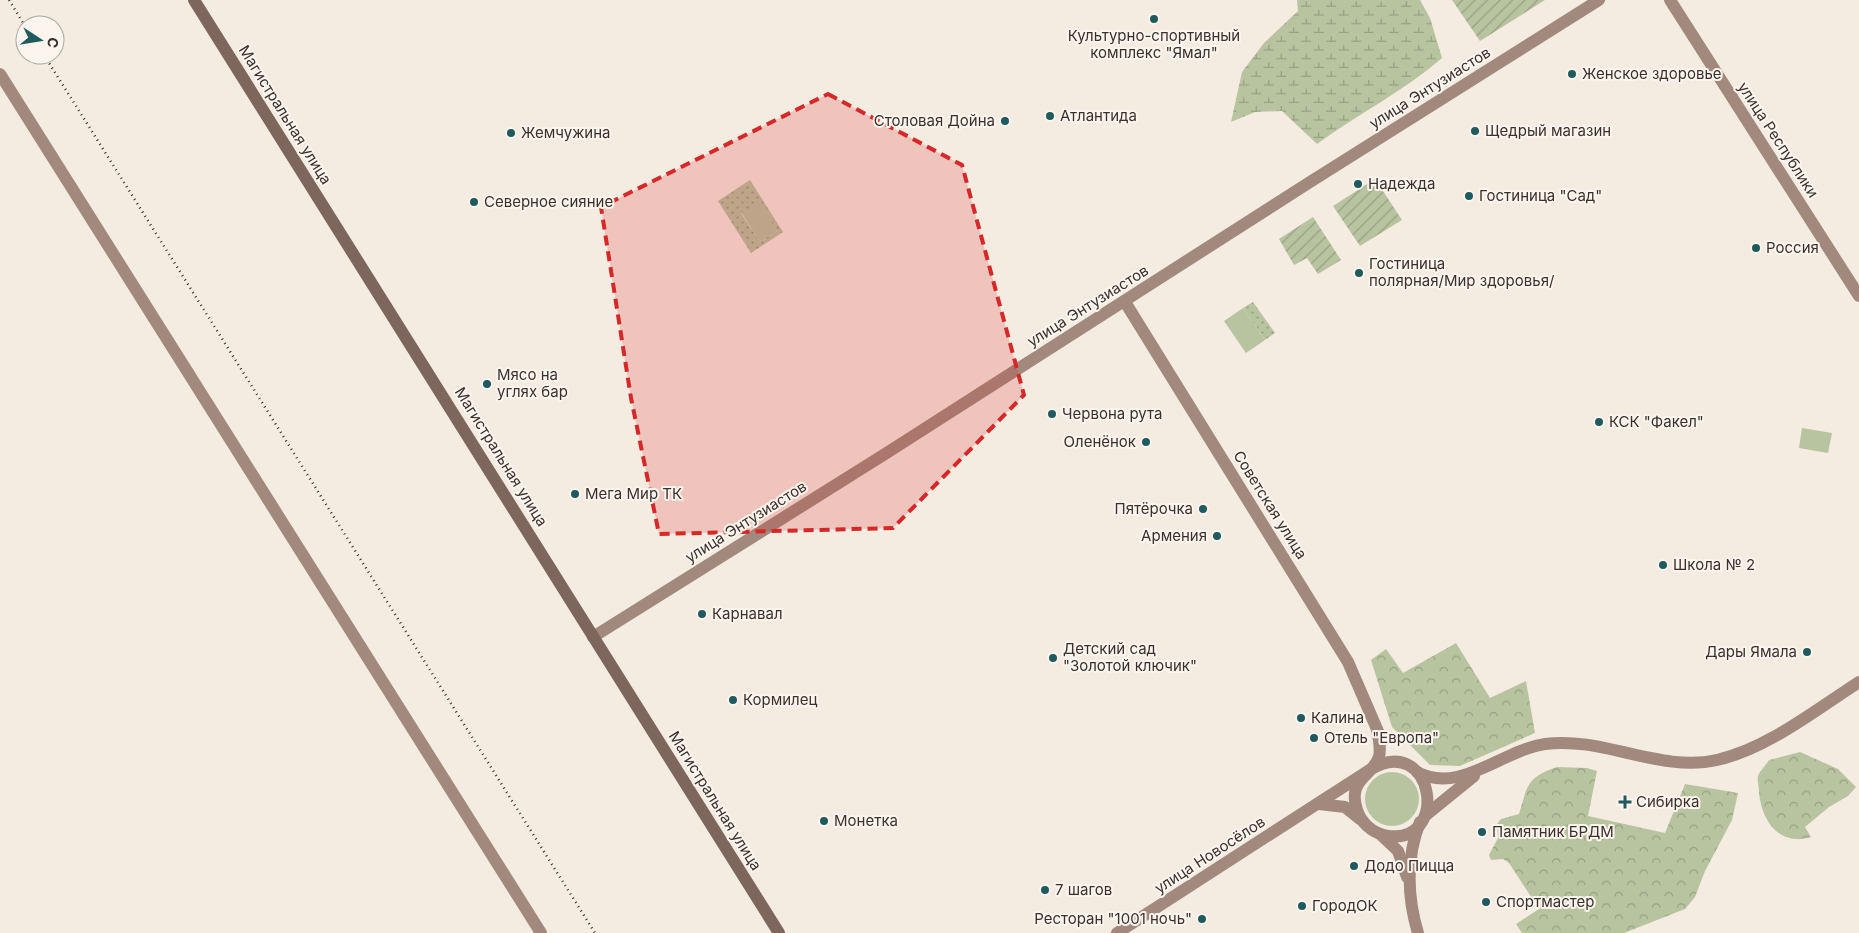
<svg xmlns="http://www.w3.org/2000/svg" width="1859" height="933" viewBox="0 0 1859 933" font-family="Inter,sans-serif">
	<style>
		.grass { fill: #b8c4a0 }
		.forest { fill: url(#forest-crowns) }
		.wetland { fill: url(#wetland-marsh) }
		.park { fill: url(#park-dots); fill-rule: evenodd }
		.garden { fill: url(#garden-furrows) }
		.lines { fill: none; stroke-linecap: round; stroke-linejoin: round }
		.secondary { stroke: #a18a7d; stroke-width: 12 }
		.primary { stroke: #7d675c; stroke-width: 12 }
		.rail { stroke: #3b302b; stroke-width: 2.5; stroke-dasharray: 1 4; stroke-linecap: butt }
		.marked { fill: #d62828; fill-opacity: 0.2; stroke: #d62828; stroke-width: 4; stroke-dasharray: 10 6; stroke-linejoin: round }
		.poi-dot { fill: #1f5a5e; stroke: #fbf5ee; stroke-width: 2 }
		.labels { text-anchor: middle; stroke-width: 4; stroke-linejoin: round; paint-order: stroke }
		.poi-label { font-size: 15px; fill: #3b302b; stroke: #fbf5ee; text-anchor: start }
		.street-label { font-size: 15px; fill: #3b302b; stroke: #fbf5ee }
	</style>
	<defs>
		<pattern id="forest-crowns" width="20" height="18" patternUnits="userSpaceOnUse" patternTransform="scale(1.25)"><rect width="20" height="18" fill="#b8c4a0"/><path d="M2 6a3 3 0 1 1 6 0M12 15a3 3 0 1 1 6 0" fill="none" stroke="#97a083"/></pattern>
		<pattern id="wetland-marsh" width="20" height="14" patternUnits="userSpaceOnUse" patternTransform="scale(1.25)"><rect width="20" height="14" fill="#b8c4a0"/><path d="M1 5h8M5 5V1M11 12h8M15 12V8" fill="none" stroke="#97a083"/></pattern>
		<pattern id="park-dots" width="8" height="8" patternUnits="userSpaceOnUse" patternTransform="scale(1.25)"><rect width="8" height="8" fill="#b8c4a0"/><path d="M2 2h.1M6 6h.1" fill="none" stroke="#97a083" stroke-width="1.8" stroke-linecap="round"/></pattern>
		<pattern id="garden-furrows" width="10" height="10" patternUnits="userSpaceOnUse" patternTransform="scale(1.25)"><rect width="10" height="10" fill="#b8c4a0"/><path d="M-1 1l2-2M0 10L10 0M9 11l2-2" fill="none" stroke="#97a083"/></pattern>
	</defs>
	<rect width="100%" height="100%" fill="#f4ebe1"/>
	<g class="grass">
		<path d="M758 201 777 231 760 242 741 212Z"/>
		<path d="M1243 308 1265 340 1246 353 1224 321Z"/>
		<path d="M1802 428 1832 433 1828 453 1799 448Z"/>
		<circle cx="1392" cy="799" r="27"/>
	</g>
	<g class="forest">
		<path d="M1456 643 1490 698 1526 681 1535 733 1460 766 1430 765 1392 727 1371 660 1386 649 1403 673Z"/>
		<path d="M1800 752 1838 769 1856 787 1848 796 1829 807 1805 827 1811 837C1779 847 1761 820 1759 792 1759 787 1757 780 1758 776 1760 771 1766 765 1769 760Z"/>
		<path d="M1557 767 1587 768 1597 771 1588 816 1665 833 1685 784 1738 793 1732 820 1705 871 1695 897 1685 909 1624 933H1522L1516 924 1539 909 1509 863 1503 859 1491 860 1489 855 1498 838 1497 824 1501 819 1519 814C1528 785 1526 778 1557 767Z"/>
	</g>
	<path class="wetland" d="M1297 0H1420L1430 18 1442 58C1404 91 1358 114 1317 144L1282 111 1255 112 1231 122 1242 72 1264 43 1298 11Z"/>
	<g class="park">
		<path d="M750 180 783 232 751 253 718 201ZM758 202 777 231 760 242 741 213Z"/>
		<path d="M1253 302 1275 333 1265 340 1243 308Z"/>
	</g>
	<g class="garden">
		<path d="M1452 0H1545L1480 41Z"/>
		<path d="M1375 179 1402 220 1360 246 1333 206Z"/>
		<path d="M1313 217 1341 260 1318 274 1307 258 1294 265 1279 239Z"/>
	</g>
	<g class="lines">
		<g class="secondary">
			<path d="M1670 0 1859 296"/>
			<path d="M0 74 541 933"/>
			<path d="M1125 302 1348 662 1380 736"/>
			<path d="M593 637 885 454 1310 182 1599 0"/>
			<path d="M1417 772C1460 795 1502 750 1545 744 1603 736 1660 773 1717 760 1767 749 1817 709 1859 682"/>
			<path d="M1319 804 1345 807 1360 819"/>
			<path d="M1426 815 1474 776"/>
			<path d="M1380 834 1398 851 1407 877"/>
			<path d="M1117 933 1368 771C1435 728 1452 850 1384 835 1371 832 1361 822 1357 810 1347 779 1372 777 1379 757 1381 748 1379 739 1377 730"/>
			<path d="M1418 933C1407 897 1406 857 1420 822"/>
		</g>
		<path class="primary" d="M194 0 779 933"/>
		<g class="rail">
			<path d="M9 0 25 26"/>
			<path d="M44 55 595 933"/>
		</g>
	</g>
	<path class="marked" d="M828 94 962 165 1024 395 893 528 659 534 631 398 601 207Z"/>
	<g class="poi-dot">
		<circle cx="1154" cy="19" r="5"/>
		<circle cx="1572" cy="74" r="5"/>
		<circle cx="1050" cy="116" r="5"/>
		<circle cx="1005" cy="121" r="5"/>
		<circle cx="1475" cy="131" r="5"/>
		<circle cx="511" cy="133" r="5"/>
		<circle cx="1358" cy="184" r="5"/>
		<circle cx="1469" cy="196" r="5"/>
		<circle cx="474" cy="202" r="5"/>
		<circle cx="1756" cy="248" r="5"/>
		<circle cx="1359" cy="273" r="5"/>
		<circle cx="487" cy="384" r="5"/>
		<circle cx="1052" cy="414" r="5"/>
		<circle cx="1599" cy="422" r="5"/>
		<circle cx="1146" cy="442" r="5"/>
		<circle cx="575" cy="494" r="5"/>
		<circle cx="1203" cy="509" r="5"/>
		<circle cx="1217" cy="536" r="5"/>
		<circle cx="1663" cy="565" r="5"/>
		<circle cx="702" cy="614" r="5"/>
		<circle cx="1807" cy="652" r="5"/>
		<circle cx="1053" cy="658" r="5"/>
		<circle cx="733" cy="700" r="5"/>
		<circle cx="1301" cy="718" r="5"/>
		<circle cx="1314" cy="738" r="5"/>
		<path d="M1622.5 794.5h5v5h5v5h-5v5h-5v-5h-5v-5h5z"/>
		<circle cx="824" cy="821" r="5"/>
		<circle cx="1482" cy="832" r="5"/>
		<circle cx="1354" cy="866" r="5"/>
		<circle cx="1045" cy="890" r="5"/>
		<circle cx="1486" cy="902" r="5"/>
		<circle cx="1302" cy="906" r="5"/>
		<circle cx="1202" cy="919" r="5"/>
	</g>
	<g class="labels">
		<g class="poi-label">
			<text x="1154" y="41" text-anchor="middle">Культурно-спортивный<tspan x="1154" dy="17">комплекс "Ямал"</tspan></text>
			<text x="1582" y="79">Женское здоровье</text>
			<text x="1060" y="121">Атлантида</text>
			<text x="995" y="126" text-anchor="end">Столовая Дойна</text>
			<text x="1485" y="136">Щедрый магазин</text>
			<text x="521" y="138">Жемчужина</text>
			<text x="1368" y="189">Надежда</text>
			<text x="1479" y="201">Гостиница "Сад"</text>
			<text x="484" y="207">Северное сияние</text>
			<text x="1766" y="253">Россия</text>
			<text x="1369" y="269">Гостиница<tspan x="1369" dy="17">полярная/Мир здоровья/</tspan></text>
			<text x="497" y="380">Мясо на<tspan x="497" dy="17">углях бар</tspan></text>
			<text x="1062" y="419">Червона рута</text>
			<text x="1609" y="427">КСК "Факел"</text>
			<text x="1136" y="447" text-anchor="end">Оленёнок</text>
			<text x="585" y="499">Мега Мир ТК</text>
			<text x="1193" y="514" text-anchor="end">Пятёрочка</text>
			<text x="1207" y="541" text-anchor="end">Армения</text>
			<text x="1673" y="570">Школа № 2</text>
			<text x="712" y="619">Карнавал</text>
			<text x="1063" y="654">Детский сад<tspan x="1063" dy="17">"Золотой ключик"</tspan></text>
			<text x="1797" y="657" text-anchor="end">Дары Ямала</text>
			<text x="743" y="705">Кормилец</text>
			<text x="1311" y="723">Калина</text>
			<text x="1324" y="743">Отель "Европа"</text>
			<text x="1636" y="807">Сибирка</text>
			<text x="834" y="826">Монетка</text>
			<text x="1492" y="837">Памятник БРДМ</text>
			<text x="1364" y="871">Додо Пицца</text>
			<text x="1055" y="895">7 шагов</text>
			<text x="1496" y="907">Спортмастер</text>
			<text x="1312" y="911">ГородОК</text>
			<text x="1192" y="924" text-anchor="end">Ресторан "1001 ночь"</text>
		</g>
		<g class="street-label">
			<text transform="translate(1430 88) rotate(-32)" y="5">улица Энтузиастов</text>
			<text transform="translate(285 115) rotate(58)" y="5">Магистральная улица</text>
			<text transform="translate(1778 140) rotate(57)" y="5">улица Республики</text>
			<text transform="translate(1088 306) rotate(-32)" y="5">улица Энтузиастов</text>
			<text transform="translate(501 457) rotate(58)" y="5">Магистральная улица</text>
			<text transform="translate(1270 505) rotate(58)" y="5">Советская улица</text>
			<text transform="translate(746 522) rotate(-32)" y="5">улица Энтузиастов</text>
			<text transform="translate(715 801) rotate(58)" y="5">Магистральная улица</text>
			<text transform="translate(1210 855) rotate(-33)" y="5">улица Новосёлов</text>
		</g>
	</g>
	<g transform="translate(40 40) rotate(102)"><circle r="24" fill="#fbf5ee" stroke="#aea6a0"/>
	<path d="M0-4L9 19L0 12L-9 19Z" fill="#1f5a5e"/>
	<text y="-8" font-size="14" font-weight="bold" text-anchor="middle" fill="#3b302b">С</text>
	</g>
</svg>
